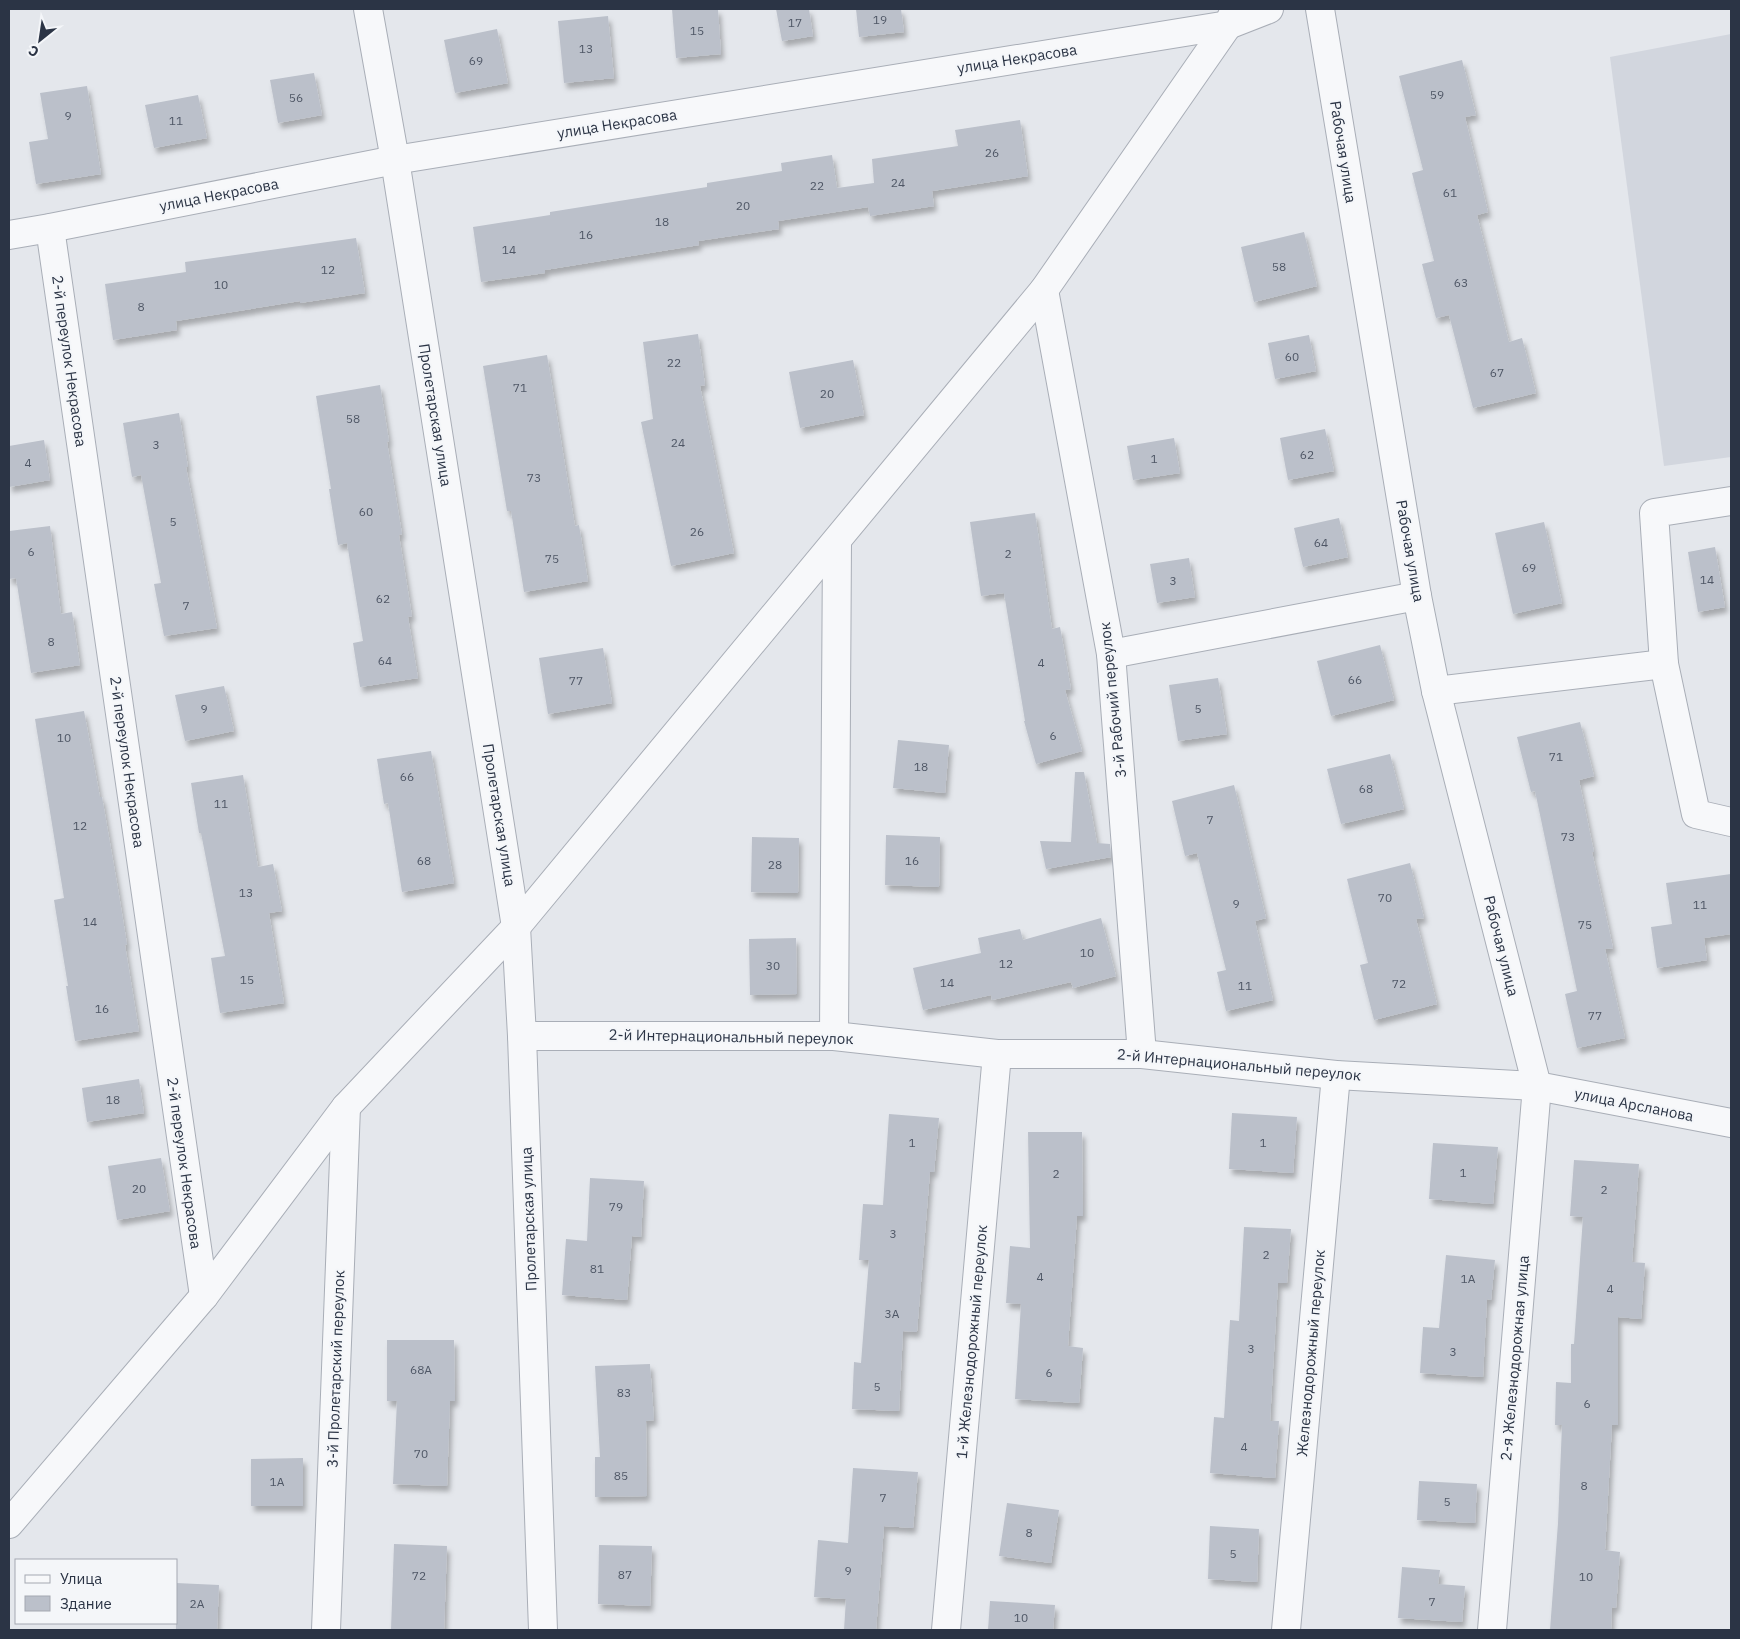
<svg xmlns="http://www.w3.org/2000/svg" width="1740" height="1639" viewBox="0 0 1740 1639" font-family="'IBM Plex Sans',sans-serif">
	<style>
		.built { fill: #d2d6de }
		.building { fill: #bbc0ca; filter: url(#shadow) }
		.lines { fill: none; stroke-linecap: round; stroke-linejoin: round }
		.minor-casing { stroke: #a9aeb7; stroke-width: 30 }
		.tertiary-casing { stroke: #a9aeb7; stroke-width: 30 }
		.minor { stroke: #f7f8fa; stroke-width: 28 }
		.tertiary { stroke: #f7f8fa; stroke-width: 28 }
		.labels { text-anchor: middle; stroke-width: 4; stroke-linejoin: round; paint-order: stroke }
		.number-label { font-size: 12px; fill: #4f5766 }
		.street-label { font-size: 15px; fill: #2b3445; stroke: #f4f6f9 }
	</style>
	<defs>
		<filter id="shadow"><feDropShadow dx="3" dy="5.5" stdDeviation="2.5" flood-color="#0004"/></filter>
	</defs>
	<rect width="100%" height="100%" fill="#e4e7ec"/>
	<path class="built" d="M1731 34V457L1664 466 1610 57Z"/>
	<g class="building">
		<path d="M672 9H718L721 54 676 58Z"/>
		<path d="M776 9H809L813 36 782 41Z"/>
		<path d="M856 9H901L904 32 859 37Z"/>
		<path d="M608 16 614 78 564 83 558 21Z"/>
		<path d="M497 29 508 83 455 93 444 40Z"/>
		<path d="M1462 60 1476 115 1465 117 1488 212 1477 215 1509 342 1522 338 1536 393 1473 408 1449 315 1436 318 1422 264 1434 261 1412 173 1423 170 1399 76Z"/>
		<path d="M314 73 322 115 278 123 270 80Z"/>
		<path d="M87 86 101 174 36 184 29 142 48 139 40 93Z"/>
		<path d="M198 95 207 138 154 148 145 105Z"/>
		<path d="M1020 120 1028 176 932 191 934 206 870 216 868 207 778 221 779 229 698 241 699 245 545 270V273L481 282 473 227 550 215V212L707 187V183L782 171 781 163 832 155 837 188 874 183 872 159 958 146 955 130Z"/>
		<path d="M1304 232 1317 286 1254 302 1241 247Z"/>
		<path d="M356 238 365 293 300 303V301L176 321 177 330 113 340 105 284 186 272 185 262Z"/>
		<path d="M698 334 705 385 700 386 734 553 671 566 641 422 653 419 643 342Z"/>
		<path d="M1309 335 1316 371 1275 379 1268 343Z"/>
		<path d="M547 355 575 526 579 525 588 581 524 592 511 511H507L483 366Z"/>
		<path d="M853 360 864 415 800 428 789 372Z"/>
		<path d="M380 385 389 441 387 442 402 534 399 535 412 616 408 617 418 678 360 687 353 643 363 641 347 543 338 545 329 489H331L316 396Z"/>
		<path d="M179 413 188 467H186L217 628 164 636 154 584 161 583 141 475 132 477 123 423Z"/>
		<path d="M1325 429 1334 471 1288 480 1280 438Z"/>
		<path d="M1174 438 1180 473 1133 480 1127 446Z"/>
		<path d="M44 440 50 480 9 487V446Z"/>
		<path d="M1035 513 1052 629 1060 627 1071 689 1065 690 1082 751 1036 764 1024 721H1025L1004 593 981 596 970 522Z"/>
		<path d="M1339 518 1348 557 1303 567 1294 528Z"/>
		<path d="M1544 522 1562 603 1513 614 1495 533Z"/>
		<path d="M50 526 61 614 72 612 80 665 31 673 16 578 9 579V531Z"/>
		<path d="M1715 547 1725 607 1698 612 1688 552Z"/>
		<path d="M1189 558 1195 597 1157 603 1150 564Z"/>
		<path d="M1380 645 1394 700 1331 716 1317 661Z"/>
		<path d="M603 648 612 703 548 714 539 658Z"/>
		<path d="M1218 678 1227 734 1178 741 1169 685Z"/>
		<path d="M224 686 234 731 185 741 175 695Z"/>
		<path d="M84 711 100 797H102L118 889 127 944 125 945 139 1031 75 1041 66 986H68L54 900 64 898 35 719Z"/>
		<path d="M1580 722 1594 776 1579 780 1594 852H1592L1613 948 1605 949 1625 1038 1577 1048 1565 994 1577 991 1535 791 1531 792 1517 737Z"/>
		<path d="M898 740 949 745 945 793 893 788Z"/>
		<path d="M431 751 454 883 402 892 388 803 384 804 377 759Z"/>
		<path d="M1390 754 1404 809 1341 824 1327 769Z"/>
		<path d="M1075 772H1084L1097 843 1110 844 1111 857 1046 869 1040 841 1071 842Z"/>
		<path d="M243 775 258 867 273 864 282 911 269 913 284 1003 220 1013 211 958 225 956 201 833H199L191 783Z"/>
		<path d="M1234 785 1266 918 1255 921 1273 1000 1226 1011 1217 972 1226 970 1197 853 1185 856 1172 801Z"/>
		<path d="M886 835 940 837 939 887 885 885Z"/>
		<path d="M752 837 799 838 798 893 751 892Z"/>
		<path d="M1410 863 1424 918 1416 919 1437 1004 1374 1020 1360 965 1368 963 1347 879Z"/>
		<path d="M1731 874V934L1704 938 1707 960 1657 968 1651 927 1672 924 1666 883Z"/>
		<path d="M1101 918 1116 976 1073 988 1071 982 992 1000 991 995 923 1010 913 968 981 953 978 938 1020 929 1023 940Z"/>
		<path d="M796 938 797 994 750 995 749 939Z"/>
		<path d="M139 1079 144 1113 87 1122 82 1088Z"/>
		<path d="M1232 1113 1297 1117 1293 1173 1229 1169Z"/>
		<path d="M889 1114 939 1118 934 1172H930L917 1332 903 1331 899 1411 852 1409 854 1362 861 1363 869 1260H859L863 1204 883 1205Z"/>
		<path d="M1028 1132H1082L1083 1216H1077L1068 1346 1083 1348 1079 1403 1015 1399 1021 1304 1006 1303 1010 1246 1030 1248Z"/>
		<path d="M1433 1143 1498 1147 1493 1204 1429 1199Z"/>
		<path d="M161 1158 170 1211 117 1220 108 1166Z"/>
		<path d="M1574 1160 1639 1164 1632 1262 1645 1263 1641 1319 1618 1317V1425H1612L1605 1550 1620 1552 1616 1608 1612 1607 1611 1630H1550L1558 1523 1562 1425H1555L1556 1382 1571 1383V1344H1574L1583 1217 1570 1216Z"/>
		<path d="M590 1178 644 1181 641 1237 632 1236 627 1300 562 1295 566 1239 587 1241Z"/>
		<path d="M1244 1227 1291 1229 1287 1283H1278L1270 1421H1279L1275 1478 1210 1473 1214 1417 1224 1418 1230 1320 1239 1321Z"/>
		<path d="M1446 1255 1495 1260 1491 1300 1487 1299 1483 1377 1420 1373 1423 1327 1439 1328Z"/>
		<path d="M387 1340H454L455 1401H450L447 1486 393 1484 397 1401H387Z"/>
		<path d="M650 1364 654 1420 646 1421 647 1496 595 1497V1457H600L595 1366Z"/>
		<path d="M303 1458V1506H251V1459Z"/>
		<path d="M853 1468 918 1472 913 1528 884 1526 876 1630H844L846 1599 814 1597 818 1540 848 1543Z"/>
		<path d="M1419 1481 1477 1484 1475 1523 1417 1520Z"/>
		<path d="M1007 1503 1059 1510 1051 1563 999 1556Z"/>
		<path d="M1210 1526 1259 1529 1257 1582 1208 1579Z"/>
		<path d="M394 1544 447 1546 444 1630H391Z"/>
		<path d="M599 1545 652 1546 650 1606 598 1604Z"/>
		<path d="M1402 1567 1440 1570 1438 1584 1465 1586 1462 1622 1398 1618Z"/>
		<path d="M176 1583 219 1585 217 1630H176Z"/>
		<path d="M990 1601 1055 1605 1053 1630H988Z"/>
	</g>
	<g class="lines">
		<defs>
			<g id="minor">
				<path d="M368 9 395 160 516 927 522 1036 543 1630"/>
				<path d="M1320 9 1417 596 1436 691 1537 1086 1492 1630"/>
				<path d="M50 228 204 1296"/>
				<path d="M9 235 50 228 395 160 1228 25 1269 9"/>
				<path d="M1044 290 1111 654 1142 1054"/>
				<path d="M1111 654 1417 596"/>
				<path d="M1664 664 1654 513 1731 501"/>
				<path d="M1436 691 1664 664 1696 814 1731 822"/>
				<path d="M522 1036H834L997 1054H1142L1336 1075 1537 1086 1731 1123"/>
				<path d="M834 1036 837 541"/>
				<path d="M326 1630 346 1107"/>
				<path d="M946 1630 997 1054"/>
				<path d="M1286 1630 1336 1075"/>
			</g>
			<path id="tertiary" d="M9 1524 204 1296 346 1107 516 927 1044 290 1228 25 1235 9"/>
		</defs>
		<use href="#minor" class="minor-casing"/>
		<use href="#tertiary" class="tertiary-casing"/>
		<use href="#minor" class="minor"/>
		<use href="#tertiary" class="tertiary"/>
	</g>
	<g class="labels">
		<g class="number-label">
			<text x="880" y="24">19</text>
			<text x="795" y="27">17</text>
			<text x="697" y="35">15</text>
			<text x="586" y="53">13</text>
			<text x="476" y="65">69</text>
			<text x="1437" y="99">59</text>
			<text x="296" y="102">56</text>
			<text x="68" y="120">9</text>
			<text x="176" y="125">11</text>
			<text x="992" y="157">26</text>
			<text x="898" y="187">24</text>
			<text x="817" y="190">22</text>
			<text x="1450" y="197">61</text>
			<text x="743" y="210">20</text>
			<text x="662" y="226">18</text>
			<text x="586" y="239">16</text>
			<text x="509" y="254">14</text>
			<text x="1279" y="271">58</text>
			<text x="328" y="274">12</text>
			<text x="1461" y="287">63</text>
			<text x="221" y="289">10</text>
			<text x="141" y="311">8</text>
			<text x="1292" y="361">60</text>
			<text x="674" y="367">22</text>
			<text x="1497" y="377">67</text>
			<text x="520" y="392">71</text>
			<text x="827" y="398">20</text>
			<text x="353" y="423">58</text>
			<text x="678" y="447">24</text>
			<text x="156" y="449">3</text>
			<text x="1307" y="459">62</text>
			<text x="1154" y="463">1</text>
			<text x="28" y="467">4</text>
			<text x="534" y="482">73</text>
			<text x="366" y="516">60</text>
			<text x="173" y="526">5</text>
			<text x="697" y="536">26</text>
			<text x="1321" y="547">64</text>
			<text x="31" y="556">6</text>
			<text x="1008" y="558">2</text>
			<text x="552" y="563">75</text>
			<text x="1529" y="572">69</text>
			<text x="1707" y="584">14</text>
			<text x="1173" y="585">3</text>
			<text x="383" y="603">62</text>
			<text x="186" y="610">7</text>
			<text x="51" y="646">8</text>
			<text x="385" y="665">64</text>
			<text x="1041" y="667">4</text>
			<text x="1355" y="684">66</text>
			<text x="576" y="685">77</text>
			<text x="204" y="713">9</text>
			<text x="1198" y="713">5</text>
			<text x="1053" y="740">6</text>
			<text x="64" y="742">10</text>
			<text x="1556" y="761">71</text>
			<text x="921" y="771">18</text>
			<text x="407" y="781">66</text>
			<text x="1366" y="793">68</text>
			<text x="221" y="808">11</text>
			<text x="1210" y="824">7</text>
			<text x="80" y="830">12</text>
			<text x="1568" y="841">73</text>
			<text x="424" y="865">68</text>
			<text x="912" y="865">16</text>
			<text x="775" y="869">28</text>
			<text x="246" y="897">13</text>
			<text x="1385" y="902">70</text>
			<text x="1236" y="908">9</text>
			<text x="1700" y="909">11</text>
			<text x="90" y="926">14</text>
			<text x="1585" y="929">75</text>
			<text x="1087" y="957">10</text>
			<text x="1006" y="968">12</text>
			<text x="773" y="970">30</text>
			<text x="247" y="984">15</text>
			<text x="947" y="987">14</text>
			<text x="1399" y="988">72</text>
			<text x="1245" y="990">11</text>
			<text x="102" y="1013">16</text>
			<text x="1595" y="1020">77</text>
			<text x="113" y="1104">18</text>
			<text x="912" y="1147">1</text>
			<text x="1263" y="1147">1</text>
			<text x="1463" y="1177">1</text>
			<text x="1056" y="1178">2</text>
			<text x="139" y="1193">20</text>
			<text x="1604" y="1194">2</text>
			<text x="616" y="1211">79</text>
			<text x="893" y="1238">3</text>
			<text x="1266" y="1259">2</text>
			<text x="597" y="1273">81</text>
			<text x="1040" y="1281">4</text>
			<text x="1468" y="1283">1А</text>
			<text x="1610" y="1293">4</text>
			<text x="892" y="1318">3А</text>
			<text x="1251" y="1353">3</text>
			<text x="1453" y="1356">3</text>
			<text x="421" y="1374">68А</text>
			<text x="1049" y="1377">6</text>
			<text x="877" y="1391">5</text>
			<text x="624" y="1397">83</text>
			<text x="1587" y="1408">6</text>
			<text x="1244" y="1451">4</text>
			<text x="421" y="1458">70</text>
			<text x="621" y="1480">85</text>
			<text x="277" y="1486">1А</text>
			<text x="1584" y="1490">8</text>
			<text x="883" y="1502">7</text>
			<text x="1447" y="1506">5</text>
			<text x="1029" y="1537">8</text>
			<text x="1233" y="1558">5</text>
			<text x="848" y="1575">9</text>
			<text x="625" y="1579">87</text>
			<text x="419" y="1580">72</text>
			<text x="1586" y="1581">10</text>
			<text x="1432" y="1606">7</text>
			<text x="197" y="1608">2А</text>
			<text x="1021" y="1622">10</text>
		</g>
		<g class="street-label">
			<text transform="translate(1017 59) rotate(-9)" y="5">улица Некрасова</text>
			<text transform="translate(617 124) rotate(-9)" y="5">улица Некрасова</text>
			<text transform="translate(1343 152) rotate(81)" y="5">Рабочая улица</text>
			<text transform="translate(219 195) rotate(-11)" y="5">улица Некрасова</text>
			<text transform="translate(69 361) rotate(82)" y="5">2-й переулок Некрасова</text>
			<text transform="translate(435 415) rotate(81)" y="5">Пролетарская улица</text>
			<text transform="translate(1410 551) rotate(80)" y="5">Рабочая улица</text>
			<text transform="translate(1113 700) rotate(-96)" y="5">3-й Рабочий переулок</text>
			<text transform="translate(127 762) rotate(82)" y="5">2-й переулок Некрасова</text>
			<text transform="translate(499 815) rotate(81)" y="5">Пролетарская улица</text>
			<text transform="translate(1501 946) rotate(76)" y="5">Рабочая улица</text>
			<text transform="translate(731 1037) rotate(1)" y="5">2-й Интернациональный переулок</text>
			<text transform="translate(1239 1065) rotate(5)" y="5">2-й Интернациональный переулок</text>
			<text transform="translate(1634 1105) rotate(11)" y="5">улица Арсланова</text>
			<text transform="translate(184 1163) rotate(82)" y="5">2-й переулок Некрасова</text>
			<text transform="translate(529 1219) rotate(-92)" y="5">Пролетарская улица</text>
			<text transform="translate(972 1342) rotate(-85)" y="5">1-й Железнодорожный переулок</text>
			<text transform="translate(1311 1353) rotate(-85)" y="5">Железнодорожный переулок</text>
			<text transform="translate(1515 1358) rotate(-85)" y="5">2-я Железнодорожная улица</text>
			<text transform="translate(336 1369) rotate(-88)" y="5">3-й Пролетарский переулок</text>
		</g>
	</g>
	<rect width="1740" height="1639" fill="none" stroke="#2b3445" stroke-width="20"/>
	<rect x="15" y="1559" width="162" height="65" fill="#f4f6f9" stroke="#a4a8b1"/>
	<rect x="25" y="1575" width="25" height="8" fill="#f7f8fa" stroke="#a4a8b1"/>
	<text x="60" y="1584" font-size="15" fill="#2b3445">Улица</text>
	<rect x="25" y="1596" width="25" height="15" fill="#bbc0ca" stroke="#a4a8b1"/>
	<text x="60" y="1609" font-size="15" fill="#2b3445">Здание</text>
	<g transform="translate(40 40) rotate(210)" stroke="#f4f6f9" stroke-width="4" paint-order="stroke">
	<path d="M0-4L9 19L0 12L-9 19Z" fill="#2b3445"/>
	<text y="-8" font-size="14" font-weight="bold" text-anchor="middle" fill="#2b3445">С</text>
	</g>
</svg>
